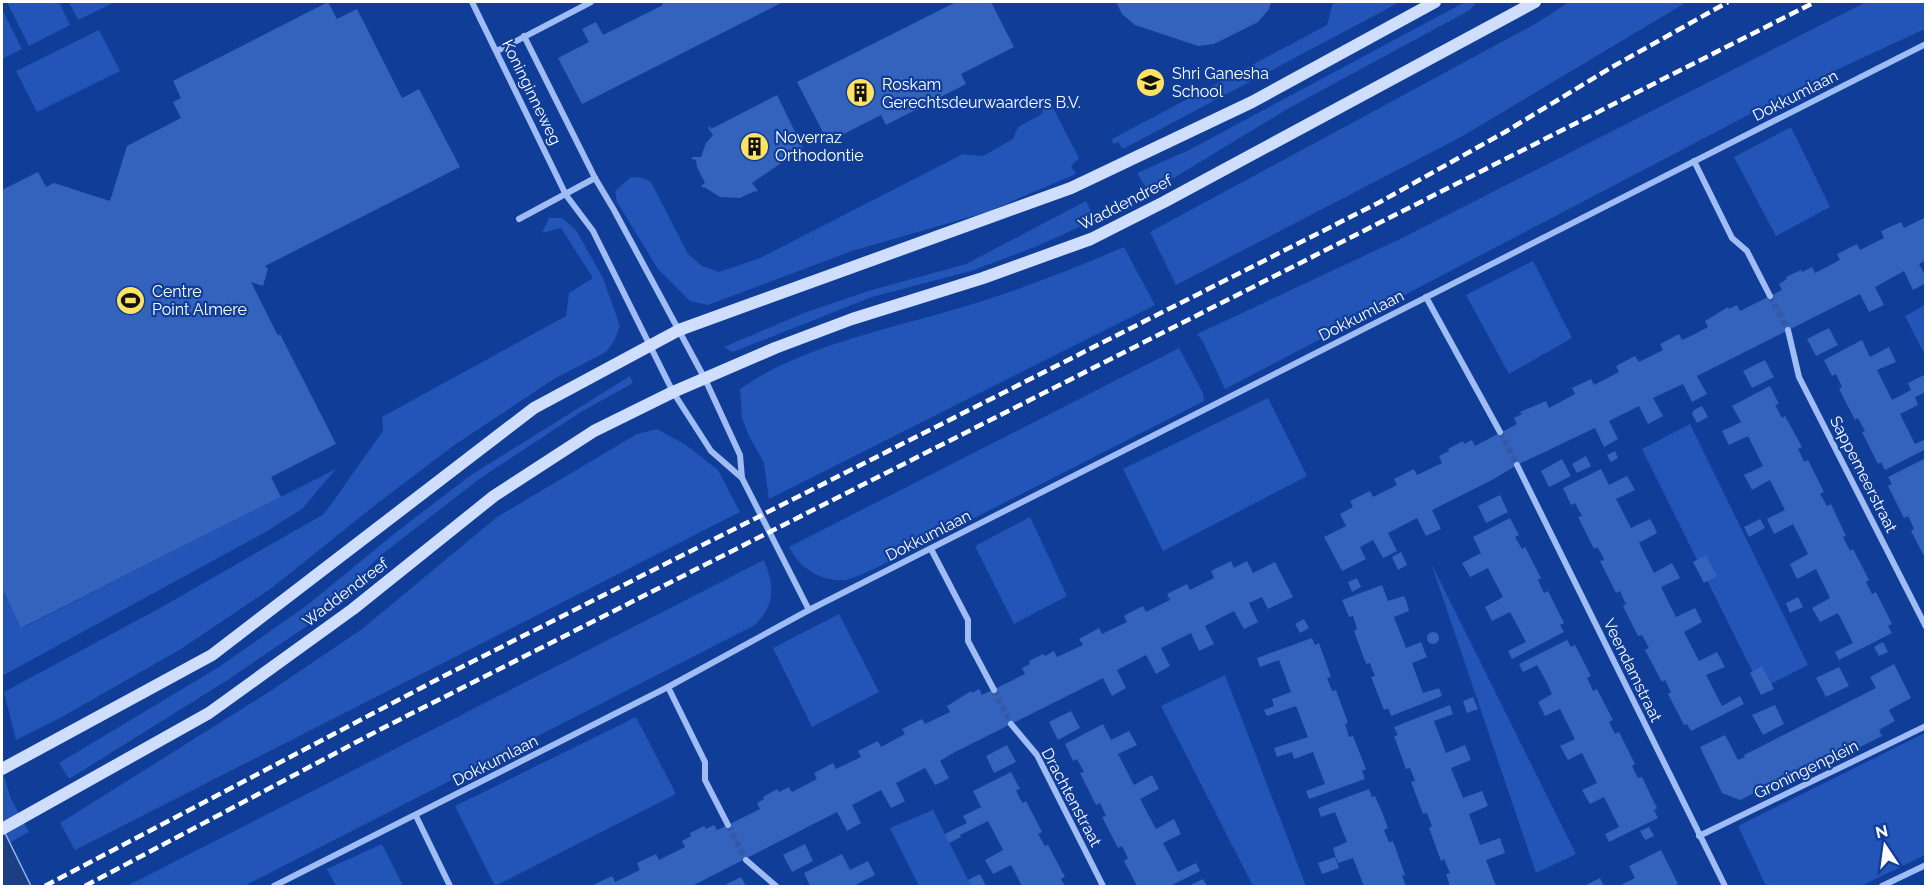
<svg xmlns="http://www.w3.org/2000/svg" width="1927" height="888" viewBox="0 0 1927 888" font-family="Raleway,sans-serif">
	<style>
		.green { fill: #2255b7 }
		.water { fill: #1c3e82; stroke: #90b6f8; stroke-width: 1.5 }
		.building { fill: #3463be }
		.lines { fill: none; stroke-linecap: round; stroke-linejoin: round }
		.street-tunnel { stroke: #335aa7; stroke-width: 6; stroke-dasharray: 6 3; stroke-linecap: butt }
		.street { stroke: #9fbdf4; stroke-width: 6 }
		.secondary { stroke: #cfdefd; stroke-width: 12 }
		.rail { stroke: #fff; stroke-width: 4.5; stroke-dasharray: 10 4.5; stroke-linecap: butt }
		.labels { text-anchor: middle; stroke-width: 4.5; stroke-linejoin: round; paint-order: stroke }
		.poi-label { font-size: 16px; fill: #fff; stroke: #0f3d97; text-anchor: start }
		.street-label { font-size: 16px; fill: #fff; stroke: #0f3d97 }
	</style>
	<rect width="100%" height="100%" fill="#0f3d97"/>
	<g class="green">
		<path d="M7 2H59L70 25 29 46Z"/>
		<path d="M69 2H115L78 20Z"/>
		<path d="M1333 2H1400L1123 149 1118 142 1113 144 1112 139 1327 25Z"/>
		<path d="M1465 2H1477L1470 10 1289 108 1149 193 1137 173 1189 150Z"/>
		<path d="M1569 2H1687L1461 137 1176 285 1150 232 1535 24Z"/>
		<path d="M1866 2H1925V29L1819 78 1225 389 1203 342 1197 334 1400 239Z"/>
		<path d="M2 9 22 49 2 59Z"/>
		<path d="M99 30 120 71 37 112 16 71Z"/>
		<path d="M1050 102 1079 158 1071 166 1076 174 987 212 852 251 708 305 690 301 658 269 617 202 615 191 631 177 643 178 651 182 688 254 702 266 719 272 760 258 963 154 983 156 1013 139 1018 127 1042 114 1043 109Z"/>
		<path d="M1791 127 1830 207 1776 236 1734 157Z"/>
		<path d="M1086 201 1095 220 1035 247 971 271 872 297 733 352 724 347 804 313 868 291 966 264Z"/>
		<path d="M549 218H562L576 230 603 278 620 326 614 341 606 352 554 379 453 446 374 506 273 587 181 649 62 717 16 740 4 692 160 608 324 514 383 431 382 417 566 316 569 293 593 278 561 228 542 233Z"/>
		<path d="M1124 247 1155 305 769 499 764 463 749 436 742 418 740 389C802 345 894 328 966 306 1020 290 1072 269 1124 247Z"/>
		<path d="M1533 261 1572 338 1509 374 1466 295Z"/>
		<path d="M1925 305V355L1905 316Z"/>
		<path d="M1179 348 1203 393 1204 401 876 568C866 572 854 579 844 580 819 581 800 568 789 547Z"/>
		<path d="M630 376 633 383 581 412 482 477 381 555 307 626 226 681 69 779 59 763 219 667 306 606 399 530 471 475Z"/>
		<path d="M1268 398 1307 476 1163 551 1123 469Z"/>
		<path d="M1690 424 1808 665 1761 689 1642 449Z"/>
		<path d="M657 429 686 445 718 470 740 512 75 850 60 823 272 690 362 629 497 517 637 434Z"/>
		<path d="M336 469 302 509 264 533 2 676V589L22 628Z"/>
		<path d="M1030 517 1067 596 1014 624 975 546Z"/>
		<path d="M764 560C774 586 776 603 755 625L244 886H127Z"/>
		<path d="M1431 563 1576 854 1536 873Z"/>
		<path d="M839 614 879 692 812 727 773 648Z"/>
		<path d="M1225 675 1306 886H1253L1161 706Z"/>
		<path d="M636 717 676 794 495 886 455 806Z"/>
		<path d="M1925 733V855L1861 886H1766L1738 826Z"/>
		<path d="M2 769 11 799 29 832 9 843 2 827Z"/>
		<path d="M933 810 971 886H919L890 828Z"/>
		<path d="M382 844 403 886H336L327 869Z"/>
	</g>
	<path class="water" d="M2 827 31 886H2Z"/>
	<g class="building">
		<path d="M328 2 337 19 357 9 402 98 419 89 460 167 265 266 268 269 263 286 251 282 278 336 280 334 336 444 271 477 281 497 21 628 2 588V190L38 172 46 187 54 183 110 201 127 146 181 118 173 102 181 98 173 81Z"/>
		<path d="M661 2H783L582 104 558 58 589 42 582 29 596 22 603 35 663 5Z"/>
		<path d="M956 2H991L1014 47 961 74 966 84 886 125 881 115 828 142 797 82Z"/>
		<path d="M1116 2H1271L1269 9 1258 22 1214 44 1198 46 1135 25 1122 14Z"/>
		<path d="M777 95 803 148 752 183 758 191 756 192 755 191 740 198 720 197 704 187 703 188 701 186 705 183 697 167 696 160 692 159V157H701L706 143 713 135 708 128 710 126 711 129Z"/>
		<path d="M1926 217V260L1919 264 1926 277V283L1913 290 1904 271 1875 287 1884 305 1869 312 1860 294 1697 376 1707 394 1692 402 1683 384 1653 398 1663 416 1648 424 1639 406 1609 421 1618 439 1604 447 1595 428 1517 465 1492 480 1432 510 1441 529 1426 536 1417 518 1388 533 1397 551 1383 558 1373 540 1360 547 1366 559 1342 571 1324 537 1346 526 1340 514 1353 507 1350 501 1370 491 1373 497 1397 485 1394 479 1414 469 1417 475 1442 463 1439 456 1449 451 1448 449 1463 441 1464 444 1472 440 1475 446 1517 424 1514 418 1522 414 1520 412 1546 401 1549 408 1575 394 1572 388 1591 379 1594 385 1619 372 1616 366 1635 356 1639 362 1663 350 1660 344 1679 334 1682 340 1695 334 1708 327 1705 321 1728 307 1729 309 1737 305 1740 311 1782 290 1779 284 1787 279 1786 277 1801 270 1802 272 1812 267 1815 273 1840 260 1837 254 1857 244 1860 250 1884 238 1881 231 1901 222 1904 228Z"/>
		<path d="M1829 328 1838 345 1816 356 1807 339Z"/>
		<path d="M1862 340 1870 357 1889 347 1896 362 1877 370 1892 400 1911 390 1908 383 1924 375 1926 378V392L1915 397 1918 405 1900 414 1915 444 1926 439V449L1885 470 1881 462 1878 464 1862 432 1865 431 1858 418 1855 420 1839 389 1842 387 1836 374 1832 376 1824 360Z"/>
		<path d="M1765 360 1774 377 1752 388 1743 371Z"/>
		<path d="M1770 386 1779 404 1775 405 1782 418 1785 416 1802 447 1798 449 1801 455 1804 462 1808 460 1824 492 1820 494 1827 506 1831 504 1846 536 1843 537 1850 551 1853 549 1869 580 1866 582 1872 594 1876 592 1892 624 1888 626 1892 633 1839 660 1835 652 1853 643 1838 613 1820 622 1812 608 1830 598 1816 569 1797 579 1790 564 1808 554 1793 524 1774 534 1767 519 1785 510 1770 480 1752 490 1744 475 1763 466 1748 436 1729 445 1722 431 1741 422 1732 406Z"/>
		<path d="M1702 406 1708 417 1697 423 1692 414 1694 410Z"/>
		<path d="M1615 451 1618 458 1611 462 1607 455Z"/>
		<path d="M1586 456 1591 466 1577 473 1572 464Z"/>
		<path d="M1926 458V560L1911 531 1914 529 1911 522 1908 516 1904 518 1888 486 1892 484 1888 477Z"/>
		<path d="M1562 459 1571 476 1549 487 1541 471Z"/>
		<path d="M1601 469 1609 485 1627 476 1635 490 1616 499 1631 528 1650 519 1654 526 1657 533 1639 543 1654 573 1672 563 1680 578 1661 587 1676 617 1695 608 1702 622 1684 632 1699 661 1717 652 1725 667 1706 675 1722 706 1740 696 1744 704 1691 731 1687 724 1684 725 1668 694 1671 692 1665 680 1662 682 1645 650 1649 648 1642 635 1638 636 1623 606 1626 604 1623 598 1620 591 1616 593 1600 561 1604 560 1601 553 1597 547 1594 549 1578 517 1582 516 1575 503 1571 505 1563 488Z"/>
		<path d="M1500 495 1508 512 1486 523 1478 506Z"/>
		<path d="M1510 518 1519 535 1515 537 1522 549 1525 547 1541 578 1538 580 1544 593 1548 591 1564 623 1560 625 1564 632 1512 659 1508 651 1526 642 1510 612 1492 621 1485 607 1503 597 1495 582 1488 568 1470 577 1462 563 1481 553 1473 537Z"/>
		<path d="M1760 519 1765 528 1749 537 1744 527Z"/>
		<path d="M1401 552 1407 565 1398 570 1392 557Z"/>
		<path d="M1706 555 1717 576 1704 583 1693 562Z"/>
		<path d="M1231 561 1234 568 1247 561 1253 573 1275 562 1293 597 1268 609 1262 597 1249 603 1258 622 1244 629 1234 611 1205 626 1214 644 1199 651 1191 633 1161 648 1170 666 1156 674 1146 655 1117 670 1126 688 1112 696 1103 678 955 752 940 761 949 778 942 782 935 785 925 768 896 783 905 801 891 808 881 790 852 805 861 823 847 831 837 812 692 886H591L612 876 615 882 640 870 637 863 656 854 659 860 685 847 682 841 691 836 690 833 704 826 706 829 714 825 717 830 728 825 760 809 757 803 764 799 763 797 777 789 779 792 789 787 792 792 817 779 814 773 833 763 836 769 861 757 858 751 878 741 881 747 905 734 902 729 922 719 925 724 950 712 947 706 971 691 972 693 979 689 982 695 1025 674 1022 668 1030 664 1029 661 1043 654 1045 656 1054 651 1057 657 1083 645 1079 639 1099 628 1102 634 1127 622 1124 616 1133 611 1143 606 1146 612 1170 600 1167 594 1187 584 1190 590 1214 578 1211 571Z"/>
		<path d="M1357 578 1361 587 1352 592 1348 582Z"/>
		<path d="M1382 585 1388 601 1404 596 1407 603 1409 611 1394 617 1406 648 1421 642 1424 650 1427 657 1412 663 1423 693 1439 688 1442 696 1391 716 1388 708 1384 710 1371 677 1375 676 1372 669 1370 663 1366 664 1354 631 1357 629 1355 622 1353 616 1349 617 1342 600Z"/>
		<path d="M1798 597 1803 607 1790 613 1786 603Z"/>
		<path d="M1304 619 1309 628 1300 633 1295 624Z"/>
		<circle cx="1433" cy="638" r="6"/>
		<path d="M1312 638 1315 645 1319 643 1331 677 1327 678 1332 691 1336 690 1348 723 1345 724 1349 737 1353 736 1366 769 1362 771 1365 779 1309 799 1306 791 1325 784 1313 752 1294 759 1292 752 1277 757 1274 748 1308 737 1296 706 1267 716 1264 710 1274 706 1272 699 1291 692 1279 660 1260 667 1257 658Z"/>
		<path d="M1567 640 1571 647 1575 645 1591 676 1587 678 1590 684 1593 691 1597 689 1613 720 1609 722 1615 734 1619 732 1635 764 1632 766 1638 778 1642 777 1657 808 1654 810 1658 818 1609 842 1605 834 1619 827 1604 797 1590 804 1582 790 1597 783 1582 753 1568 760 1560 746 1575 739 1560 709 1545 716 1538 702 1552 694 1545 679 1537 665 1523 672 1519 664Z"/>
		<path d="M1883 642 1888 652 1879 656 1874 647Z"/>
		<path d="M1894 664 1911 698 1889 710 1895 721 1879 730 1882 736 1846 754 1843 748 1813 763 1816 770 1780 788 1777 782 1740 800 1722 793 1700 747 1725 735 1738 760 1745 757 1744 755 1876 688 1870 677Z"/>
		<path d="M1762 666 1774 689 1761 695 1750 673Z"/>
		<path d="M1839 667 1849 686 1826 697 1816 678Z"/>
		<path d="M1473 697 1478 709 1467 713 1463 701Z"/>
		<path d="M1450 705 1453 714 1434 721 1446 753 1465 745 1471 760 1451 768 1463 798 1482 791 1488 806 1469 814 1480 845 1500 838 1505 853 1486 860 1496 886H1450L1446 874 1450 873 1444 859 1441 861 1429 828 1432 826 1427 813 1423 814 1411 782 1415 781 1410 768 1406 769 1394 736 1398 735 1394 727Z"/>
		<path d="M1775 705 1784 724 1763 735 1752 715Z"/>
		<path d="M1071 711 1080 728 1058 740 1049 722Z"/>
		<path d="M1103 724 1111 740 1129 731 1137 745 1118 754 1134 785 1152 775 1159 789 1140 799 1156 829 1174 819 1181 834 1163 843 1178 872 1196 863 1200 871 1170 886H1137L1124 861 1128 858 1122 846 1118 848 1102 817 1106 816 1100 803 1096 805 1080 773 1084 772 1077 759 1073 761 1065 744Z"/>
		<path d="M1007 745 1016 762 994 773 986 756Z"/>
		<path d="M1011 772 1020 789 1016 790 1019 797 1023 803 1026 801 1042 832 1038 834 1045 846 1048 845 1065 877 1061 879 1065 886H1022L1011 865 993 874 985 860 1003 850 988 821 960 835 961 837 949 843 945 834 967 823 963 816 981 807 973 791Z"/>
		<path d="M1369 789 1372 797 1375 796 1382 812 1388 828 1384 830 1389 842 1393 841 1405 875 1402 876 1406 886H1364L1353 858 1338 863 1335 855 1333 848 1347 842 1335 812 1321 817 1318 808Z"/>
		<path d="M1649 827 1654 836 1645 840 1640 831Z"/>
		<path d="M805 844 813 861 792 872 783 855Z"/>
		<path d="M1661 850 1678 884 1673 886H1619L1635 878 1629 866Z"/>
		<path d="M842 854 850 870 868 861 875 875 857 884 858 886H810L804 873Z"/>
		<path d="M1335 857 1339 868 1322 874 1318 863Z"/>
		<path d="M980 874 986 886H971L968 880Z"/>
		<path d="M741 877 746 886H723Z"/>
		<path d="M1600 878 1604 886H1587L1586 885Z"/>
		<path d="M1203 879 1207 886H1188Z"/>
	</g>
	<g class="lines">
		<g class="street-tunnel">
			<path d="M1770 296 1788 330"/>
			<path d="M1500 432 1517 465"/>
			<path d="M994 690 1011 724"/>
			<path d="M728 825 746 860"/>
		</g>
		<g class="street">
			<path d="M472 2 566 195 593 231 673 392 711 451 742 478"/>
			<path d="M524 36 595 178 614 210 705 379 740 455 742 478 809 610"/>
			<path d="M497 51 591 2"/>
			<path d="M1694 161 1732 238 1747 251 1770 296"/>
			<path d="M519 219 595 178"/>
			<path d="M1426 297 1500 432"/>
			<path d="M1788 330 1799 377 1926 627"/>
			<path d="M1517 465 1725 886"/>
			<path d="M931 549 968 620V641L994 690"/>
			<path d="M668 687 705 762V780L728 825"/>
			<path d="M1011 724 1037 755 1103 886"/>
			<path d="M416 816 450 886"/>
			<path d="M1699 836 1926 726"/>
			<path d="M746 860 776 886"/>
			<path d="M274 886 668 687 809 610 1926 44"/>
			<path d="M1882 886 1926 865"/>
		</g>
		<g class="secondary">
			<path d="M2 769 212 655 534 408 679 330 1071 188 1252 102 1435 2"/>
			<path d="M2 829 209 713 353 609 494 496 594 431 673 392 775 348 852 319 983 278 1091 239 1164 202 1535 2"/>
		</g>
		<g class="rail">
			<path d="M45 886 442 677 1380 202 1505 132 1612 67 1728 2"/>
			<path d="M85 886 383 728 1815 2"/>
		</g>
	</g>
	<defs>
		<symbol id="school-disc" viewBox="-11 -11 22 22"><circle r="9.5" fill="#ffe262" stroke="#0f3d97"/><path d="M0-5L7-2L0 1L-7-2ZM-4 1L0 2.5L4 1V4Q0 6-4 4Z" fill="#111"/></symbol>
		<symbol id="building-disc" viewBox="-11 -11 22 22"><circle r="9.5" fill="#ffe262" stroke="#0f3d97"/><path d="M-4-6H4V6H1V3H-1V6H-4ZM-2.5-4.3h1.7v1.8h-1.7ZM.8-4.3h1.7v1.8H.8ZM-2.5-1h1.7V.8h-1.7ZM.8-1h1.7V.8H.8Z" fill="#111"/></symbol>
		<symbol id="stadium-disc" viewBox="-11 -11 22 22"><circle r="9.5" fill="#ffe262" stroke="#0f3d97"/><path d="M0-5a6.5 5 0 1 0 0 10a6.5 5 0 1 0 0-10ZM-3.5-1.8h7v3.6h-7Z" fill="#111"/></symbol>
	</defs>
	<g fill-rule="evenodd">
		<use href="#school-disc" x="1134" y="66" width="33" height="33"/>
		<use href="#building-disc" x="844" y="76" width="33" height="33"/>
		<use href="#building-disc" x="738" y="130" width="33" height="33"/>
		<use href="#stadium-disc" x="114" y="284" width="33" height="33"/>
	</g>
	<g class="labels">
		<g class="poi-label">
			<text x="1172" y="79">Shri Ganesha<tspan x="1172" dy="18">School</tspan></text>
			<text x="882" y="90">Roskam<tspan x="882" dy="18">Gerechtsdeurwaarders B.V.</tspan></text>
			<text x="775" y="143">Noverraz<tspan x="775" dy="18">Orthodontie</tspan></text>
			<text x="152" y="297">Centre<tspan x="152" dy="18">Point Almere</tspan></text>
		</g>
		<g class="street-label">
			<text transform="translate(532 92) rotate(64)" y="6">Koninginneweg</text>
			<text transform="translate(1795 95) rotate(-27)" y="6">Dokkumlaan</text>
			<text transform="translate(1125 202) rotate(-27)" y="6">Waddendreef</text>
			<text transform="translate(1361 315) rotate(-27)" y="6">Dokkumlaan</text>
			<text transform="translate(1864 474) rotate(63)" y="6">Sappemeerstraat</text>
			<text transform="translate(928 535) rotate(-27)" y="6">Dokkumlaan</text>
			<text transform="translate(345 592) rotate(-37)" y="6">Waddendreef</text>
			<text transform="translate(1633 670) rotate(64)" y="6">Veendamstraat</text>
			<text transform="translate(495 760) rotate(-27)" y="6">Dokkumlaan</text>
			<text transform="translate(1806 769) rotate(-26)" y="6">Groningenplein</text>
			<text transform="translate(1072 797) rotate(62)" y="6">Drachtenstraat</text>
		</g>
	</g>
	<rect width="1927" height="888" fill="none" stroke="#ffffff" stroke-width="6"/>
	<g transform="translate(1885 846) rotate(347)" stroke="#0f3d97" stroke-width="4.5" paint-order="stroke">
	<path d="M0-4.5L10 22L0 15L-10 22Z" fill="#ffffff"/>
	<text y="-9" font-size="16" font-weight="bold" text-anchor="middle" fill="#ffffff">N</text>
	</g>
</svg>
